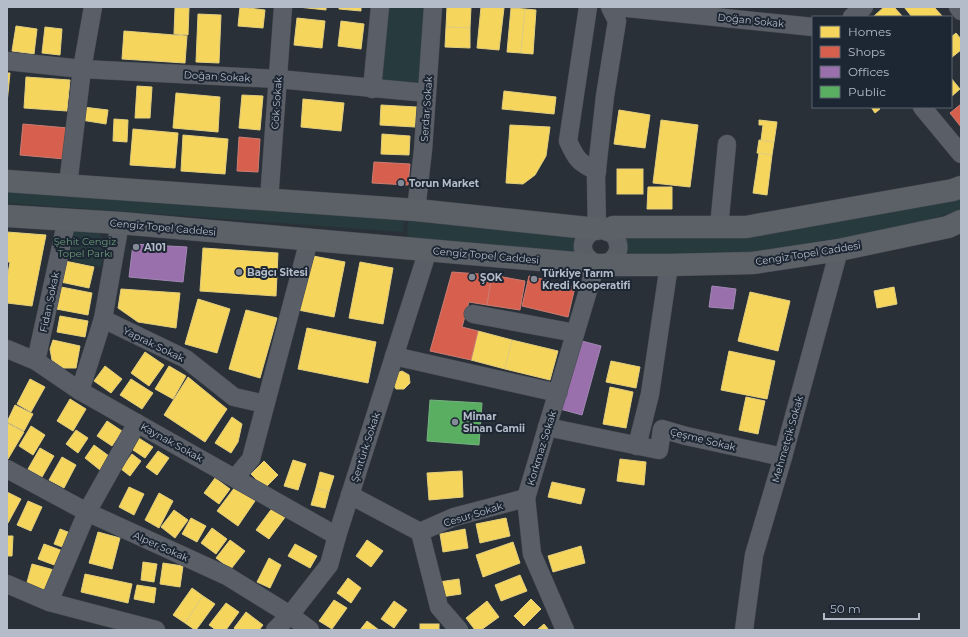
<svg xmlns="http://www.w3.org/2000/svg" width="968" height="637" viewBox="0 0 968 637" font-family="Montserrat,sans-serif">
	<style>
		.green { fill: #273a3e }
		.homes { fill: #f6d55c; stroke: #e2ce7d }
		.shops { fill: #d6604d; stroke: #cc7c72 }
		.offices { fill: #9970ab; stroke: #a187b4 }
		.public { fill: #5aae61; stroke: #75b280 }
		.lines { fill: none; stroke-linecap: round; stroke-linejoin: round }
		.minor-casing { stroke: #484c53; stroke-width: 19 }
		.major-casing { stroke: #484c55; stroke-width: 23 }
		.minor { stroke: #5a5e66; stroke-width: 18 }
		.major { stroke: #5c6168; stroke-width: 22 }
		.poi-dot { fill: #848b96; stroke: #1d2633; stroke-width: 1.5 }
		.labels { text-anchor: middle; stroke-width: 4; stroke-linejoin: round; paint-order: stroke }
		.street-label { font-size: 10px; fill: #b4bcc9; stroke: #1d2633 }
		.poi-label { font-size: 10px; font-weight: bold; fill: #b4bcc9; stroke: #1d2633; text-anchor: start }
		.park-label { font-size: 10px; fill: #6b9a76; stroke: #1d2633 }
	</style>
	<rect width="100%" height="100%" fill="#2a3038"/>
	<g class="green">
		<path d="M385 7H429L420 82 416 83 381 80Z"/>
		<path d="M7 184 404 214 403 232 7 203Z"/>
		<path d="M961 192V210L893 230 814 245 732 255 624 254 625 237 757 234 820 225 894 210Z"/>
		<path d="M408 220 580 234 579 254 407 237Z"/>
		<path d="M67 227 98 231 106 245 101 267 61 259Z"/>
	</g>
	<g class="homes">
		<path d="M240 7 265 10 263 28 238 26Z"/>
		<path d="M298 7H326V10Z"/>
		<path d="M339 7H361V11L339 9Z"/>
		<path d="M447 7H471L470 28 446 27Z"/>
		<path d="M481 7 504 8 499 50 477 48Z"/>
		<path d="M884 7H894L903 17H873Z"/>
		<path d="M904 7H934L943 17H912Z"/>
		<path d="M175 8H189L188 35 174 34Z"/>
		<path d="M511 8 525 9 521 53 507 52Z"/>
		<path d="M525 9 536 10 533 54 521 53Z"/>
		<path d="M198 14 221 15 219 63 196 62Z"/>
		<path d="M297 18 325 21 322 48 294 45Z"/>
		<path d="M341 21 364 24 361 49 338 46Z"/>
		<path d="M16 26 37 29 34 54 12 51Z"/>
		<path d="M45 27 62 29 60 55 42 53Z"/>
		<path d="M446 27 470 28V48L445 47Z"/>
		<path d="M124 31 187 36 185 63 122 59Z"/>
		<path d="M956 33 961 39V50L951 58V37Z"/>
		<path d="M7 73H10L7 103Z"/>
		<path d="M26 77 70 80 67 111 24 108Z"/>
		<path d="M951 78 960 89 951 97Z"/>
		<path d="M137 86 152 87 150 118H135Z"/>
		<path d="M504 91 556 97 554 114 502 109Z"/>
		<path d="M176 93 220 97 218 132 173 128Z"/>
		<path d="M242 95 263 96 260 130 239 128Z"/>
		<path d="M303 99 344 103 341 131 301 127Z"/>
		<path d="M381 105 417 107 415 127 380 125Z"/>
		<path d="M83 107 108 110 106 124 81 120Z"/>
		<path d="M871 107H878L880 109 875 113Z"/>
		<path d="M619 110 650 115 645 148 614 144Z"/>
		<path d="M114 119 128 120 127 142 113 141Z"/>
		<path d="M661 120 698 125 690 187 653 183Z"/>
		<path d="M759 120 777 122 774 142 761 140 763 125H759Z"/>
		<path d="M510 125 550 127 546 156 535 175 523 184 506 183Z"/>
		<path d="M133 129 178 133 175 168 130 165Z"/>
		<path d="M382 134 410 136 409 155 381 154Z"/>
		<path d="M183 135 228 139 225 174 181 171Z"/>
		<path d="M759 140 774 142 772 155 757 153Z"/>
		<path d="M759 153 772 155 767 195 753 193Z"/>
		<rect x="617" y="169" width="26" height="25"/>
		<path d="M648 187H672V209H647Z"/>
		<path d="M7 232 46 235 32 306 7 303V279L10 262H7Z"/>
		<path d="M203 248 278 253 276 296 200 291Z"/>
		<path d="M308 255 345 262 334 317 298 310Z"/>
		<path d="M60 260 94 267 89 288 56 281Z"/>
		<path d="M360 262 393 268 383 324 349 318Z"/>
		<path d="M56 286 92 293 88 315 51 308Z"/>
		<path d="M894 287 897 304 877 308 874 291Z"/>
		<path d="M121 289 180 293 176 328 138 322 118 308Z"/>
		<path d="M750 292 790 301 778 351 738 341Z"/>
		<path d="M198 299 230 309 217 353 185 344Z"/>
		<path d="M246 310 277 318 260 378 229 369Z"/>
		<path d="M60 316 88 321 85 337 57 332Z"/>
		<path d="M307 328 376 342 368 383 298 369Z"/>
		<path d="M478 331 512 340 505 369 471 360Z"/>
		<path d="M53 340 80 346 76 368H63L52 360 50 349Z"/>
		<path d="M512 340 558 351 550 380 505 369Z"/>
		<path d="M729 351 775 361 767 399 721 390Z"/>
		<path d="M145 352 164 365 149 386 131 373Z"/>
		<path d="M611 361 640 367 636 388 606 382Z"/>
		<path d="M105 366 122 379 111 393 94 381Z"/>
		<path d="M169 366 186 376 173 399 155 389Z"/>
		<path d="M402 371 409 375 410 383 404 389H396L392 382 394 374Z"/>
		<path d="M188 377 227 409 205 442 164 415Z"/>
		<path d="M30 379 45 387 31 412 17 404Z"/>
		<path d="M131 379 153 393 142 409 120 395Z"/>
		<path d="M610 387 633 392 626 428 603 424Z"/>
		<path d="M746 397 765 401 758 434 739 430Z"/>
		<path d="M70 399 86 409 73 431 57 421Z"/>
		<path d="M15 405 33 414 24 431 7 422Z"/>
		<path d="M232 417 242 424 238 442 231 453 215 443Z"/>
		<path d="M107 421 122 431 112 446 97 436Z"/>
		<path d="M7 423 24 432 8 459H7Z"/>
		<path d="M31 426 45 435 33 455 19 446Z"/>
		<path d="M76 430 88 438 78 453 66 444Z"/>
		<path d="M137 437 153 447 145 458 130 448Z"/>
		<path d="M94 445 109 456 100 470 85 458Z"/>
		<path d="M40 448 54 456 42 477 28 469Z"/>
		<path d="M158 451 169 458 157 475 146 467Z"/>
		<path d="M132 454 141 461 130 476 121 469Z"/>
		<path d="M62 457 76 465 64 488 49 480Z"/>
		<path d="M620 459 646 462 644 485 617 481Z"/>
		<path d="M293 460 306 464 298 490 284 486Z"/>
		<path d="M264 461 278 475 265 488 251 474Z"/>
		<path d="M462 471 463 497 429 500 427 473Z"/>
		<path d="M320 472 334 476 329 492 316 488Z"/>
		<path d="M215 478 230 489 219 504 204 493Z"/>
		<path d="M552 482 585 489 581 504 548 497Z"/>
		<path d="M129 487 144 494 134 515 119 507Z"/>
		<path d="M235 487 255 501 238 526 217 511Z"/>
		<path d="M316 488 329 492 325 508 311 505Z"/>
		<path d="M7 492 21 499 8 523 7 522Z"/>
		<path d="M159 493 173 501 159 528 145 520Z"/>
		<path d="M28 501 42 507 31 531 17 525Z"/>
		<path d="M273 507 286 516 269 539 256 530Z"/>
		<path d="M174 510 188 520 175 538 161 527Z"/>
		<path d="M191 518 206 526 197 542 182 534Z"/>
		<path d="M506 518 510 536 480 543 476 524Z"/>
		<path d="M212 528 227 539 216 554 201 543Z"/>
		<path d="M60 529 73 534 68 549 54 544Z"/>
		<path d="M465 529 468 548 443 552 440 534Z"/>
		<path d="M98 532 120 538 112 569 89 563Z"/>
		<path d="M7 536H13L12 556H7Z"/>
		<path d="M230 540 245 551 231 569 216 558Z"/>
		<path d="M367 540 383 551 371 567 356 556Z"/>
		<path d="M513 542 520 563 483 577 476 555Z"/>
		<path d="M44 544 63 551 57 566 38 559Z"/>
		<path d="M295 544 317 556 310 568 288 556Z"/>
		<path d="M581 546 585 563 553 572 548 556Z"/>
		<path d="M269 558 281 565 270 588 257 582Z"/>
		<path d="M143 562 157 564 154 582 141 580Z"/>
		<path d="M163 563 183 566 180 587 160 584Z"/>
		<path d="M32 564 54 570 48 592 26 586Z"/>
		<path d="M85 574 132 584 128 603 81 592Z"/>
		<path d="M520 575 527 591 501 601 495 585Z"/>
		<path d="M348 578 361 588 351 603 337 593Z"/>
		<path d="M459 579 461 594 441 597 439 582Z"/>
		<path d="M137 585 156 588 154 603 134 599Z"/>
		<path d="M192 588 203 596 185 623 173 615Z"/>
		<path d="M203 596 215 604 196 630H195L185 623Z"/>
		<path d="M531 599 541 609 524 626 514 616Z"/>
		<path d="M334 600 347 608 332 629 319 621Z"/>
		<path d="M394 601 407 610 394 628 381 619Z"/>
		<path d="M487 601 499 617 481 630H475L466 618Z"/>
		<path d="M226 603 239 612 226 630H216L209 625Z"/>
		<path d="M246 612 263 625 259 630H236L234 628Z"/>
		<path d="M367 621 379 630H360Z"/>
		<rect x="420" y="624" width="19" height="6"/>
		<path d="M544 624 549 630H537Z"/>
	</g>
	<g class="shops">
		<path d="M961 104V127L950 113Z"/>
		<path d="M23 124 68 128 65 159 20 155Z"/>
		<path d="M239 137 260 139 258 172 237 171Z"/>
		<path d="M374 162 410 164 408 185 372 183Z"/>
		<path d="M452 272 492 275 487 305 469 302 462 327 478 331 471 360 430 351Z"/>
		<path d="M492 275 525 281 520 310 487 305Z"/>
		<path d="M529 276 575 287 568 317 522 306Z"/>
	</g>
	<g class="offices">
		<path d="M133 244 187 247 183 282 129 277Z"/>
		<path d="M712 286 736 289 733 309 709 307Z"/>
		<path d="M578 340 601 346 582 415 560 409Z"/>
	</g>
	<path class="public" d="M430 400 482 403 479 445 427 441Z"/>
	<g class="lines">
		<defs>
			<g id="minor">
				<path d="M588 7 568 141C576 159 579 163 597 171"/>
				<path d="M618 7 813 27"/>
				<path d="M958 7 961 11"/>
				<path d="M852 17 864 7"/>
				<path d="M7 61 82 69 278 79 427 93"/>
				<path d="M372 89 380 7"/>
				<path d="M922 107 961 154"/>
				<path d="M68 185 82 69 93 7"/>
				<path d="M269 200 283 7"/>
				<path d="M416 210 423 150 433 7"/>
				<path d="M719 227 727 144"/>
				<path d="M603 228C616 232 625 249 612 260 608 263 602 264 597 265 593 262 590 260 587 257 576 244 589 229 603 228Z"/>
				<path d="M597 229 596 178 605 96 617 21 610 7"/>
				<path d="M473 314 575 333"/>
				<path d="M103 319 186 359 234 397 265 404"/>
				<path d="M7 349 36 361 80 391 337 536"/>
				<path d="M394 356 558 393"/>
				<path d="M36 361 67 219"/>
				<path d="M80 391 103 319 120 223"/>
				<path d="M547 427 659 450 662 429 686 436 783 457"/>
				<path d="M637 446 650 394 669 265"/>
				<path d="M7 469 87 512 227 576 290 615 310 630"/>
				<path d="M235 478 251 459 309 240"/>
				<path d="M350 495 420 532 439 607 459 630"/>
				<path d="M420 532 454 517 526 498"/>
				<path d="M7 584 49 602 156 630"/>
				<path d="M49 602 87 512 137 423"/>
				<path d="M275 630 290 615 329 565 337 536 428 250"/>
				<path d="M565 630 532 554 526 498 593 274 597 265"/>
				<path d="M744 630 754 555 783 457 839 250"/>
			</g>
			<g id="major">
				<path d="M7 181 416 210 597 229"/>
				<path d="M7 216 120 223 597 265H669L753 263 839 250 948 227 961 221"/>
				<path d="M608 230 613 227H746L953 190 961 187"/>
			</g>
		</defs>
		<use href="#minor" class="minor-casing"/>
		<use href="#major" class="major-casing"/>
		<use href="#minor" class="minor"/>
		<use href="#major" class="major"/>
	</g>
	<g class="poi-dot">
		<circle cx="401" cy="183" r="4"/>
		<circle cx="136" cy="247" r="4"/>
		<circle cx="239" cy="272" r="4"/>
		<circle cx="472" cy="277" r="4"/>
		<circle cx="534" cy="279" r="4"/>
		<circle cx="455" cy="422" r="4"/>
	</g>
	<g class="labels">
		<g class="street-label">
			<text transform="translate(751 20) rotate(6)" y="4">Doğan Sokak</text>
			<text transform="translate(217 76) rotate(3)" y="4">Doğan Sokak</text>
			<text transform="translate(276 103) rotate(-86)" y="4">Gök Sokak</text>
			<text transform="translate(426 109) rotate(-86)" y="4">Serdar Sokak</text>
			<text transform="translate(163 227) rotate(5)" y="4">Cengiz Topel Caddesi</text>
			<text transform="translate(808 253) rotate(-9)" y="4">Cengiz Topel Caddesi</text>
			<text transform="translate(486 255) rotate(5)" y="4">Cengiz Topel Caddesi</text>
			<text transform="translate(49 302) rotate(-78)" y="4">Fidan Sokak</text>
			<text transform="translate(154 344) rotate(26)" y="4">Yaprak Sokak</text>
			<text transform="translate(703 439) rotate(14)" y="4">Çeşme Sokak</text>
			<text transform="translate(787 439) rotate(-74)" y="4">Mehmetçik Sokak</text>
			<text transform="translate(172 442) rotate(29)" y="4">Kaynak Sokak</text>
			<text transform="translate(365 447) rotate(-72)" y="4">Şentürk Sokak</text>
			<text transform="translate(541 448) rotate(-73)" y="4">Korkmaz Sokak</text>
			<text transform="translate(473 514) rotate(-17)" y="4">Cesur Sokak</text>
			<text transform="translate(161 546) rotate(24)" y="4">Alper Sokak</text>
		</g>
		<g class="poi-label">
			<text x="409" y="187">Torun Market</text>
			<text x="144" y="251">A101</text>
			<text x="247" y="276">Bağcı Sitesi</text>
			<text x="542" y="277">Türkiye Tarım<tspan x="542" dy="12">Kredi Kooperatifi</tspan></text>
			<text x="480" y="281">ŞOK</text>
			<text x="463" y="420">Mimar<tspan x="463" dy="12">Sinan Camii</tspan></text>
		</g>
		<g class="park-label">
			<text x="85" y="245">Şehit Cengiz<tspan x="85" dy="12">Topel Parkı</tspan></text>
		</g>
	</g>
	<rect width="968" height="637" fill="none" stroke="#b4bcc9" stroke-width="16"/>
	<rect x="812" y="16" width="140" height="92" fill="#1d2633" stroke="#59626f"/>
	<rect x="820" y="26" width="20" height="12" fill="#f6d55c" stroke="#59626f"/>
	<text x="848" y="36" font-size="12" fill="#b4bcc9">Homes</text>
	<rect x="820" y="46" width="20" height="12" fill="#d6604d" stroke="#59626f"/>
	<text x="848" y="56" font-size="12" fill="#b4bcc9">Shops</text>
	<rect x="820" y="66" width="20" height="12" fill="#9970ab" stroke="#59626f"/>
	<text x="848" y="76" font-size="12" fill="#b4bcc9">Offices</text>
	<rect x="820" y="86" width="20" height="12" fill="#5aae61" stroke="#59626f"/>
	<text x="848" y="96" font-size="12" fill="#b4bcc9">Public</text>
	<path d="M824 613v6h95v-6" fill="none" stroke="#b4bcc9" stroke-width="2"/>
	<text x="830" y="613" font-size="12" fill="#b4bcc9" stroke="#1d2633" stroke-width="3" paint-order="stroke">50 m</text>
</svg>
